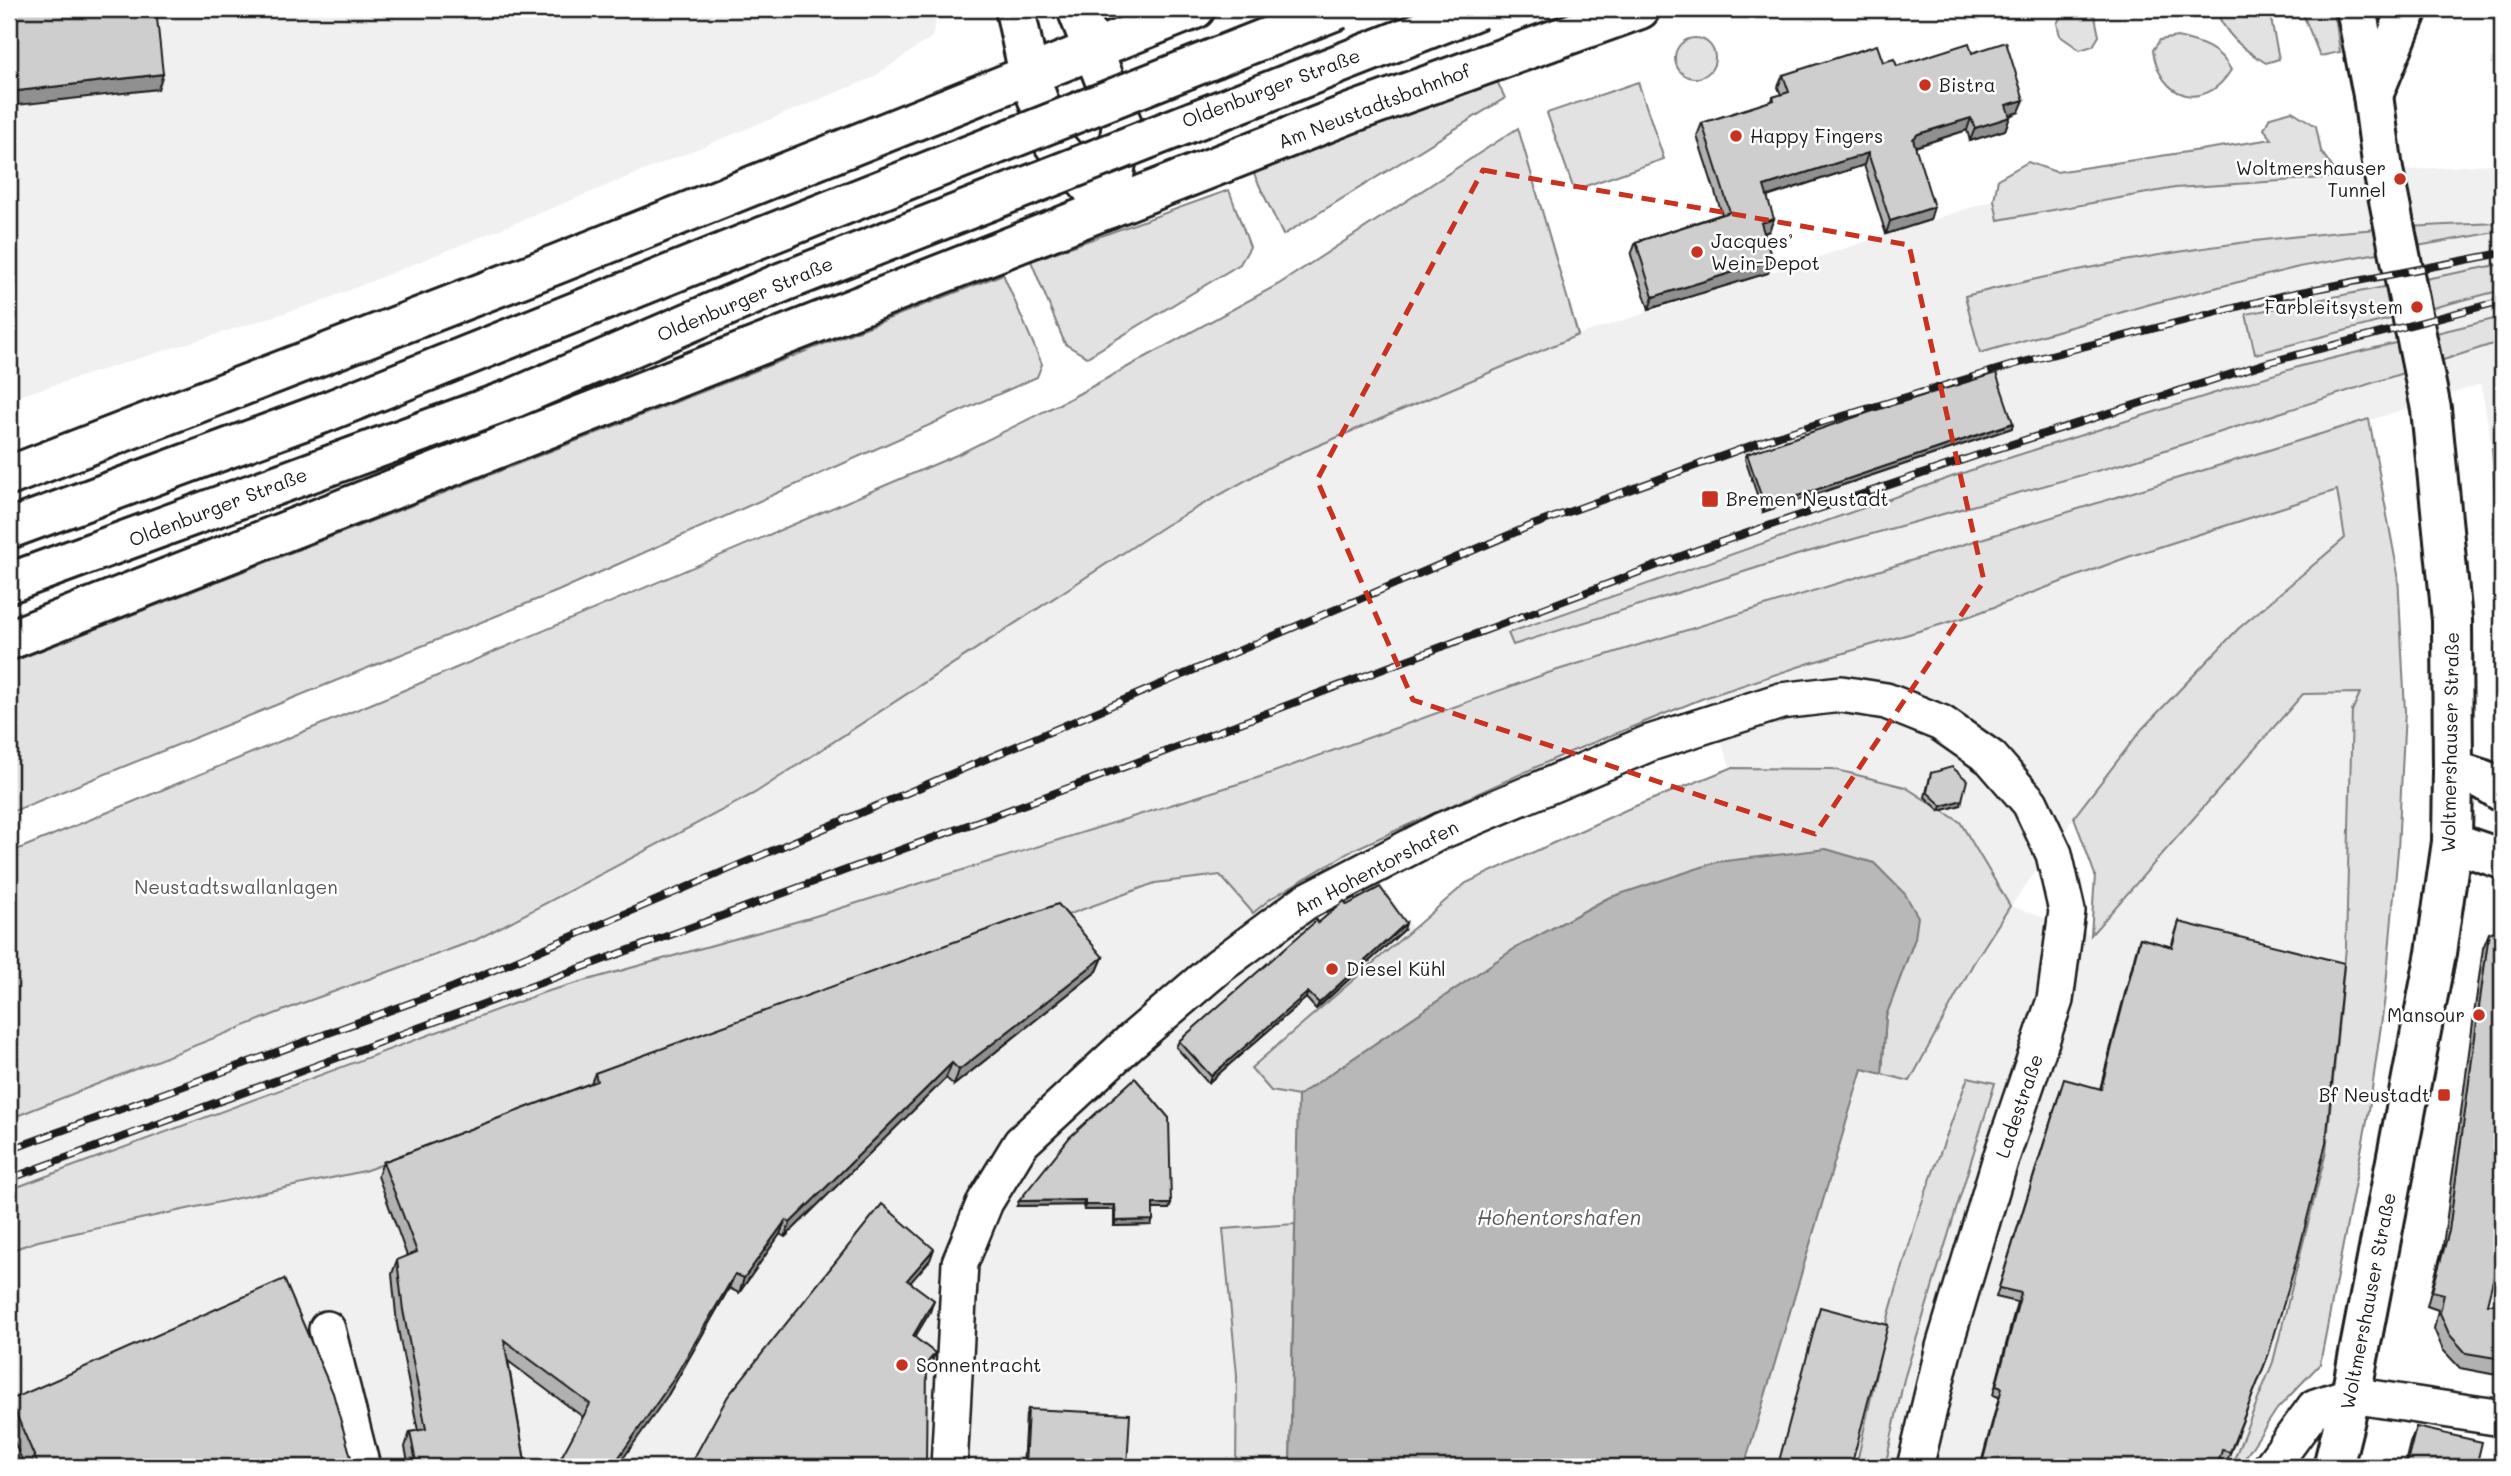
<svg xmlns="http://www.w3.org/2000/svg" width="2511" height="1476" viewBox="0 0 2511 1476" font-family="Mali,sans-serif">
	<style>
		.built { fill: #f0f0f0 }
		.green { fill: #e2e2e2; stroke: #7f7f7f; stroke-width: 2 }
		.water { fill: #b8b8b8; stroke: #7a7a7a; stroke-width: 2 }
		.lines { fill: none; stroke-linecap: round; stroke-linejoin: round }
		.minor-casing { stroke: #1c1c1c; stroke-width: 40 }
		.tertiary-casing { stroke: #1c1c1c; stroke-width: 44 }
		.secondary-casing { stroke: #1c1c1c; stroke-width: 44 }
		.trunk-casing { stroke: #1c1c1c; stroke-width: 44 }
		.minor { stroke: #fff; stroke-width: 35 }
		.tertiary { stroke: #fff; stroke-width: 38 }
		.secondary { stroke: #fff; stroke-width: 38 }
		.trunk { stroke: #fff; stroke-width: 38 }
		.rail-casing { stroke: #1c1c1c; stroke-width: 8 }
		.rail { stroke: #fff; stroke-width: 5; stroke-dasharray: 16; stroke-linecap: butt }
		.trunk-bridge-casing { stroke: #1c1c1c; stroke-width: 44; stroke-linecap: butt }
		.trunk-bridge { stroke: #fff; stroke-width: 38 }
		.wall { fill: #b1b1b1; stroke: #1c1c1c; stroke-width: 2 }
		.shaded-wall { fill: #909090; stroke: #1c1c1c; stroke-width: 2 }
		.building { fill: #cecece; stroke: #1c1c1c; stroke-width: 2 }
		.marked { fill: none; stroke: #c8321e; stroke-width: 5; stroke-dasharray: 14 9; stroke-linejoin: round }
		.poi-dot { fill: #c8321e; stroke: #fff; stroke-width: 2.5 }
		.labels { text-anchor: middle; stroke-width: 5; stroke-linejoin: round; paint-order: stroke }
		.poi-label { font-size: 19px; fill: #1c1c1c; stroke: #fff; text-anchor: start }
		.street-label { font-size: 19px; fill: #1c1c1c; stroke: #fff }
		.park-label { font-size: 19px; fill: #575757; stroke: #fff }
		.water-label { font-size: 21px; font-style: italic; fill: #5a5a5a; stroke: #fff }
	</style>
	<rect width="100%" height="100%" fill="#fff"/>
	<filter id="ink" filterUnits="userSpaceOnUse"><feTurbulence type="fractalNoise" baseFrequency=".0143" numOctaves="2"/><feDisplacementMap in="SourceGraphic" scale="14" xChannelSelector="R" yChannelSelector="G"/><feConvolveMatrix kernelMatrix="1 2 1 2 8 2 1 2 1" color-interpolation-filters="sRGB"/></filter>
	<g filter="url(#ink)">
		<g class="built">
			<path d="M9 9H939L932 37 872 78 320 302 9 399Z"/>
			<path d="M2502 163V596L2492 448 2481 384 2328 434 2345 538 2238 629 2142 729 2101 780 2011 906 2092 935 2303 694 2360 692 2346 947 2326 1152 2273 1362 2231 1467H1744L1862 1069 1910 1081 1973 964 2010 906 1833 769 1731 768 1704 698 1565 754 1356 849 1412 928 1251 1068 1271 1091 1298 1096 1295 1224 1223 1229 1237 1375 1236 1467H9V1101L1209 466 1578 335 1994 200 1999 220 2175 188Z"/>
		</g>
		<g class="green">
			<path d="M2066 9H2086L2095 17 2099 36 2093 46 2080 50 2060 36 2057 23Z"/>
			<path d="M2215 9H2269L2279 59 2266 63C2242 49 2226 35 2215 9Z"/>
			<path d="M2301 9 2331 10 2336 22 2340 52 2320 56Z"/>
			<path d="M2177 37C2200 42 2220 48 2231 70 2204 114 2159 98 2153 50L2160 40Z"/>
			<circle cx="1695" cy="58" r="20"/>
			<path d="M1496 79 1505 98 1283 235 1253 172Z"/>
			<path d="M1638 82 1664 159 1574 190 1547 113Z"/>
			<path d="M2292 111 2316 126 2321 151 2339 177 2175 188 1998 220 1994 200 1998 179 2028 162 2056 172 2272 139 2264 129 2270 117Z"/>
			<path d="M1518 128 1578 335 1277 463 1166 525 755 793 476 940 300 1004 9 1119V853L390 696 959 454 1071 398 1279 284Z"/>
			<path d="M1229 190 1250 247 1240 264 1087 357 1065 344 1031 261Z"/>
			<path d="M2502 223V231L2299 267 2154 303 1980 353 1965 296C2140 251 2321 227 2502 223Z"/>
			<path d="M2502 264V290L2255 354 2246 314Z"/>
			<path d="M1003 274 1042 364 1037 377 558 591 9 813V663Z"/>
			<path d="M2502 317V341L2125 463 1797 555 1513 645 1508 633 1980 467 2301 366Z"/>
			<path d="M2369 419 2398 574 2405 711 2398 850 2385 997 2369 1110 2320 1364 2277 1409 2239 1467H2231L2273 1362 2326 1152 2346 947 2352 711 2360 693 2303 694 2091 935 2095 875 2074 817 2142 729 2238 629 2345 538 2337 490 2128 557 1970 616 1810 663 1704 698 1565 754 1355 849 1270 899 1253 913 1220 875 1155 883 364 1171 38 1241 9 1251V1190L545 992 809 918 1257 778 1548 673Z"/>
			<path d="M2502 443V596L2492 448Z"/>
			<path d="M1731 768 1833 769 1905 787 1960 822 2010 906 1973 964 1910 1081 1882 1074 1886 1016 1915 938 1608 898 1514 949 1298 1096 1271 1091 1251 1068 1466 883 1628 809Z"/>
			<path d="M1968 1077 1995 1083 1904 1379 1885 1467H1856L1888 1318 1920 1208Z"/>
			<path d="M1295 1224 1290 1467H1236L1237 1375 1223 1229Z"/>
		</g>
		<path class="water" d="M1826 849 1874 863 1905 894 1918 917 1915 938 1886 1016 1882 1074 1862 1069 1744 1467H1290L1298 1096 1514 949 1608 898 1717 862Z"/>
		<g class="lines">
			<defs>
				<g id="minor">
					<path d="M327 1329 362 1467"/>
					<path d="M949 1467 960 1263 985 1202 1021 1143 1129 1043 1219 966 1305 902 1441 831 1650 743 1781 701 1841 694 1886 701 1941 723 1991 758 2030 803 2054 854 2067 911 2055 1000 2000 1161 1944 1347 1915 1467"/>
					<path d="M2271 1467 2315 1407 2351 1395 2502 1418"/>
				</g>
				<g id="tertiary">
					<path d="M2373 95 2408 9"/>
					<path d="M2453 770 2484 780 2502 792"/>
					<path d="M2452 842 2502 859"/>
					<path d="M2333 1467 2351 1395 2436 953 2452 842 2453 770 2452 620 2431 409 2383 170 2373 95 2356 9"/>
				</g>
				<g id="secondary">
					<path d="M1015 9 1029 75 1054 144 1109 208"/>
					<path d="M1077 9 1122 124 1113 182"/>
					<path d="M1029 75 1195 9"/>
					<path d="M1109 208 1351 113 1640 9"/>
				</g>
				<g id="trunk">
					<path d="M9 476 557 264 1029 75"/>
					<path d="M9 529 321 414 765 236"/>
					<path d="M9 583 514 398 783 282"/>
					<path d="M9 640 1109 208"/>
				</g>
			</defs>
			<use href="#minor" class="minor-casing"/>
			<use href="#tertiary" class="tertiary-casing"/>
			<use href="#secondary" class="secondary-casing"/>
			<use href="#trunk" class="trunk-casing"/>
			<use href="#minor" class="minor"/>
			<use href="#tertiary" class="tertiary"/>
			<use href="#secondary" class="secondary"/>
			<use href="#trunk" class="trunk"/>
			<defs>
				<g id="rail">
					<path d="M9 1150 454 987 1530 526 1780 435 2016 364 2280 296 2502 253"/>
					<path d="M9 1179 1090 780 1700 549 1984 453 2266 363 2502 301"/>
				</g>
			</defs>
			<use href="#rail" class="rail-casing"/>
			<use href="#rail" class="rail"/>
			<defs>
				<g id="trunk-bridge">
					<path d="M765 236 1339 9"/>
					<path d="M783 282 1479 9"/>
				</g>
			</defs>
			<use href="#trunk-bridge" class="trunk-bridge-casing"/>
			<use href="#trunk-bridge" class="trunk-bridge"/>
		</g>
		<g class="wall">
			<path d="M1972 53 2019 112 2009 116 2010 117 2005 130 1970 141 1967 130 1915 147 1930 220 1886 234 1864 165 1767 197 1769 231 1764 233 1772 260 1768 273 1649 309 1631 255 1636 242 1722 214 1697 136 1702 123 1772 101 1773 97 1781 95 1778 87 1783 75 1883 62 1897 66Z"/>
			<path d="M2013 423 2012 428 1763 512 1745 459 1747 454Z"/>
			<path d="M1931 773 1961 805 1940 811 1925 797Z"/>
			<path d="M1347 905 1404 930 1316 1009 1306 998 1208 1083 1176 1047 1179 1041 1318 923Z"/>
			<path d="M2179 922 2269 1353 2227 1461 2219 1459 2217 1467H1980L1999 1397 1993 1395 2017 1302 1996 1297 2061 1088 2100 1089 2137 947 2140 938 2171 947Z"/>
			<path d="M2489 933 2487 1304H2502V1376L2460 1368 2443 1350 2434 1329 2438 1310 2427 1306 2443 1246 2483 948Z"/>
			<path d="M1103 957 1097 971 954 1085 946 1078 785 1237 780 1234 739 1293 729 1288 668 1395 583 1417 508 1361 526 1467H409L405 1447 410 1432 418 1431 397 1324 392 1274 397 1260 407 1256 378 1176 383 1162 591 1083 595 1073Z"/>
			<path d="M1070 1137 1171 1204 1169 1209H1153L1151 1225 1114 1226V1210H1084L1083 1205 1017 1206Z"/>
			<path d="M10 1400 352 1461 350 1467H25L9 1430Z"/>
			<path d="M1028 1409 1127 1467H1023L1026 1414Z"/>
			<path d="M2416 1427 2476 1467H2404L2410 1443Z"/>
		</g>
		<g class="shaded-wall">
			<path d="M163 74 158 89 9 106V92Z"/>
			<path d="M2024 100 2019 112 2001 118 2006 105Z"/>
			<path d="M2010 117 2005 130 1970 141 1975 128Z"/>
			<path d="M1971 118 1967 130 1914 147 1913 139 1918 134Z"/>
			<path d="M1868 153 1864 165 1759 199 1764 186Z"/>
			<path d="M1934 207 1930 220 1886 234 1890 221Z"/>
			<path d="M1774 219 1769 231 1756 236 1761 223Z"/>
			<path d="M1772 260 1768 273 1649 309 1653 297Z"/>
			<path d="M2013 423 2012 428 1763 512 1765 507Z"/>
			<path d="M1962 800 1961 805 1940 811 1942 806Z"/>
			<path d="M1406 923 1404 930 1316 1009 1319 1003Z"/>
			<path d="M1103 957 1097 971 954 1085 959 1070Z"/>
			<path d="M1308 992 1306 998 1208 1083 1211 1076Z"/>
			<path d="M952 1063 946 1078 785 1237 790 1223Z"/>
			<path d="M1085 1200 1083 1205 1017 1206 1019 1201Z"/>
			<path d="M1153 1204H1171L1169 1209H1151Z"/>
			<path d="M1085 1205H1115L1114 1210H1084Z"/>
			<path d="M786 1220 780 1234 739 1293 744 1278Z"/>
			<path d="M1153 1220 1151 1225 1114 1226 1116 1221Z"/>
			<path d="M934 1249 930 1260 903 1291 907 1280Z"/>
			<path d="M735 1274 729 1288 668 1395 617 1467H612Z"/>
			<path d="M934 1300 930 1312 909 1347 913 1336Z"/>
			<path d="M935 1353 931 1365 923 1375 927 1363Z"/>
			<path d="M352 1461 350 1467H337Z"/>
		</g>
		<g class="building">
			<path d="M9 9H156L163 74 9 92Z"/>
			<path d="M2006 42 2024 100 2006 105 2010 117 1975 128 1971 118 1918 134 1913 139 1934 207 1890 221 1868 153 1764 186 1774 219 1761 223 1772 260 1653 297 1636 242 1730 212 1702 123 1774 100 1773 97 1789 92 1783 75 1877 45 1883 62 1894 59 1897 66 1969 43 1972 53Z"/>
			<path d="M1996 373 2013 423 1765 507 1747 454 1870 412Z"/>
			<path d="M1952 767 1967 780 1962 800 1942 806 1927 792 1931 773Z"/>
			<path d="M1380 887 1406 923 1319 1003 1308 992 1211 1076 1179 1041 1317 920 1318 923 1344 901 1347 905Z"/>
			<path d="M1058 904 1103 957 959 1070 952 1063 790 1223 786 1220 744 1278 735 1274 673 1380 612 1467H556L590 1404 504 1340 526 1467H417L410 1432 426 1429 403 1310 397 1260 417 1252 383 1162 597 1081 595 1073Z"/>
			<path d="M2179 922 2344 963 2326 1143 2297 1259 2269 1353 2230 1452 2222 1450 2217 1467H1981L2002 1388 1996 1386 2021 1293 1999 1288 2064 1079 2101 1089 2140 938 2172 947Z"/>
			<path d="M2502 928V1244L2487 1304H2502V1359L2466 1353 2449 1334 2440 1313 2444 1294 2432 1291 2449 1231 2489 933Z"/>
			<path d="M1135 1078 1169 1118 1171 1204H1153V1220L1116 1221 1115 1205H1085V1200L1019 1201 1070 1137Z"/>
			<path d="M882 1204 934 1249 907 1280 934 1300 913 1336 935 1353 927 1363 926 1467H689L728 1396Z"/>
			<path d="M284 1279 333 1393 352 1461 337 1467H39L10 1400Z"/>
			<path d="M1820 1307 1888 1325 1851 1467H1786L1778 1465Z"/>
			<path d="M1028 1409 1130 1414 1127 1467H1025Z"/>
			<path d="M2416 1427 2482 1442 2476 1467H2406Z"/>
		</g>
	</g>
	<path class="marked" d="M1483 170 1909 245 1984 581 1815 834 1413 700 1317 480Z"/>
	<g class="poi-dot">
		<circle cx="1925" cy="85" r="7"/>
		<circle cx="1736" cy="136" r="7"/>
		<circle cx="2400" cy="179" r="7"/>
		<circle cx="1697" cy="252" r="7"/>
		<circle cx="2417" cy="307" r="7"/>
		<rect x="1701" y="490" width="18" height="18" rx="3.5"/>
		<circle cx="1332" cy="969" r="7"/>
		<circle cx="2479" cy="1015" r="7"/>
		<rect x="2437" y="1088" width="14" height="14" rx="3.5"/>
		<circle cx="902" cy="1365" r="7"/>
	</g>
	<g class="labels">
		<g class="poi-label">
			<text x="1939" y="92">Bistra</text>
			<text x="1750" y="143">Happy Fingers</text>
			<text x="2386" y="175" text-anchor="end">Woltmershauser<tspan x="2386" dy="22">Tunnel</tspan></text>
			<text x="1711" y="248">Jacques’<tspan x="1711" dy="22">Wein-Depot</tspan></text>
			<text x="2403" y="314" text-anchor="end">Farbleitsystem</text>
			<text x="1726" y="506">Bremen Neustadt</text>
			<text x="1346" y="976">Diesel Kühl</text>
			<text x="2465" y="1022" text-anchor="end">Mansour</text>
			<text x="2430" y="1102" text-anchor="end">Bf Neustadt</text>
			<text x="916" y="1372">Sonnentracht</text>
		</g>
		<g class="street-label">
			<text transform="translate(1271 88) rotate(-21)" y="7">Oldenburger Straße</text>
			<text transform="translate(1374 106) rotate(-21)" y="7">Am Neustadtsbahnhof</text>
			<text transform="translate(745 299) rotate(-23)" y="7">Oldenburger Straße</text>
			<text transform="translate(218 507) rotate(-21)" y="7">Oldenburger Straße</text>
			<text transform="translate(2450 742) rotate(-89)" y="7">Woltmershauser Straße</text>
			<text transform="translate(1376 868) rotate(-28)" y="7">Am Hohentorshafen</text>
			<text transform="translate(2019 1106) rotate(-71)" y="7">Ladestraße</text>
			<text transform="translate(2368 1301) rotate(-79)" y="7">Woltmershauser Straße</text>
		</g>
		<g class="park-label">
			<text x="236" y="894">Neustadtswallanlagen</text>
		</g>
		<g class="water-label">
			<text x="1559" y="1225">Hohentorshafen</text>
		</g>
	</g>
	<rect width="2511" height="1476" fill="none" stroke="#fff" stroke-width="35"/>
	<rect x="18" y="18" width="2476" height="1441" fill="none" stroke="#1c1c1c" stroke-width="2.5" filter="url(#ink)"/>
</svg>
